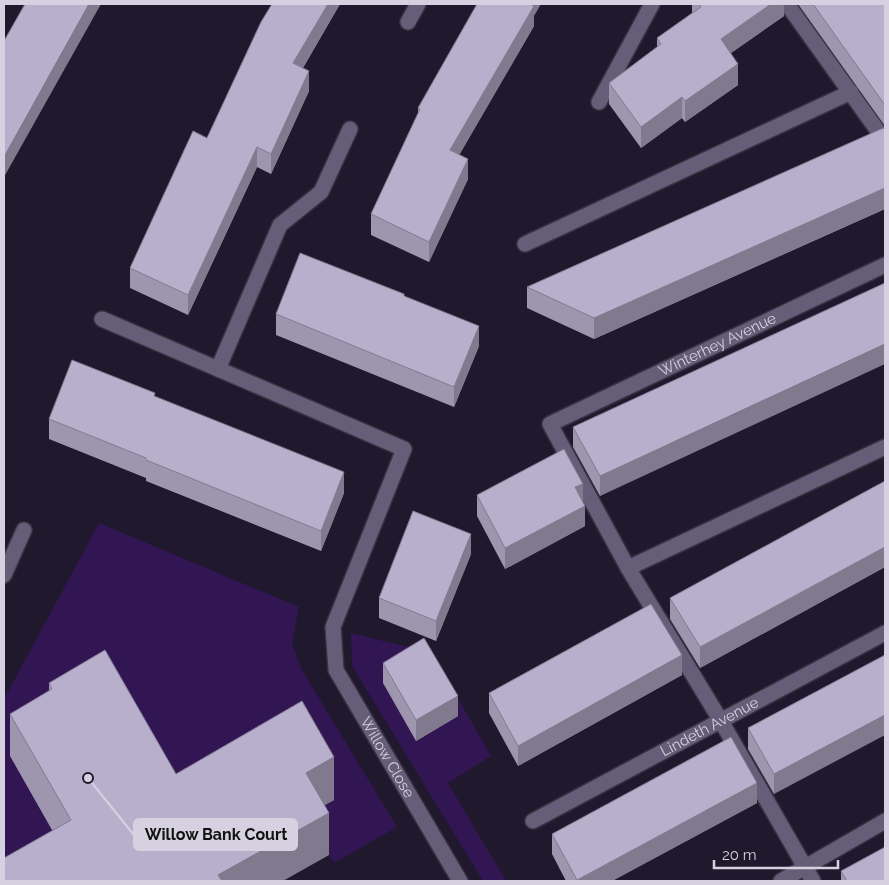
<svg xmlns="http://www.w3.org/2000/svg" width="889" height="885" viewBox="0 0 889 885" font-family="Raleway,sans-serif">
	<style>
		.green { fill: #311653 }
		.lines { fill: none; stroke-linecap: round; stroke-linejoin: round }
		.minor-casing { stroke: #373142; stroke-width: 18 }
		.minor { stroke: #665e78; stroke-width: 15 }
		.wall { fill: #9e96af }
		.shaded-wall { fill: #817a8f }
		.building { fill: #b8afcc; stroke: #817a8f }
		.labels { text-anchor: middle; stroke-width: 5; stroke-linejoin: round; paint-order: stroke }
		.street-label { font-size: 15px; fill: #d6d1e0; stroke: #20182d }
		.leader { fill: none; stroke: #d6d1e0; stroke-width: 2 }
		.callout-dot { fill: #d6d1e0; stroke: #20182d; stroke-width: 2 }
		.callout { fill: #d6d1e0; stroke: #d6d1e0; stroke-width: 2 }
		.callout-label { font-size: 16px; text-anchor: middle; font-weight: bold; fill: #111 }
	</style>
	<rect width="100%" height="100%" fill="#20182d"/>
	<g class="green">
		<path d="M99 523 299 607 292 643 302 670 397 827 334 863 306 816 71 862 4 881V699Z"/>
		<path d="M351 633 432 653 491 756 448 783 506 881H483L352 666Z"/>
	</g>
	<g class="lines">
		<defs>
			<g id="minor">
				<path d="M787 4 885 141"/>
				<path d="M408 22 418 4"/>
				<path d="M599 102 652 4"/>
				<path d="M525 244 851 92"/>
				<path id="s1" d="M102 319 404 449 333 627 336 670 460 881"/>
				<path d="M218 369 280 225 321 192 350 129"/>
				<path id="s2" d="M628 568 550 424 885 265"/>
				<path d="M4 575 24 530"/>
				<path id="s3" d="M533 821 885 633"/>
				<path d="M781 881 885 821"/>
				<path d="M813 881 721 721 628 568 885 447"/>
			</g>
		</defs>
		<use href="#minor" class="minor-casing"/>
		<use href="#minor" class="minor"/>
	</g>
	<g class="wall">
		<path d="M272 4H340L303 68 309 91 271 174 257 167 188 315 130 288V268L207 138Z"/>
		<path d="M692 4H784V16L731 53 738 85 685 122 682 118 641 148 609 104V83L657 47V38L692 13Z"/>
		<path d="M798 4H885V126Z"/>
		<path d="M534 16V26L459 155 468 179 429 262 371 235V214L418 113V108Z"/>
		<path d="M885 128V209L594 339 527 308V287Z"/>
		<path d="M885 283 600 496 573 447V427Z"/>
		<path d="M404 296 479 346 454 407 276 335V314Z"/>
		<path d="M155 396 344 493 321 551 146 481V478L49 439V419Z"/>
		<path d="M885 481V567L700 668 670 619V598Z"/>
		<path d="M477 495 583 501 585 526 505 569 477 516Z"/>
		<path d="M471 554 436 641 379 618V598Z"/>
		<path d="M885 655 774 794 748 749V728Z"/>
		<path d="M383 663 458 716 416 741 383 683Z"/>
		<path d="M682 675 518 766 489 713V693Z"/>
		<path d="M49 683 176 774 334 800 324 805 329 855 52 830 10 756V714L49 692Z"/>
		<path d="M757 803 612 881H566L552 854V834Z"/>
		<path d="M841 871 885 881H841Z"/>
	</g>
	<g class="shaded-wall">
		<path d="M89 4H101L4 177V157Z"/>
		<path d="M328 4H340L293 84V63Z"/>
		<path d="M529 4H541L534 16V26L450 171V150Z"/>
		<path d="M771 4H784V16L721 60V39Z"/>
		<path d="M738 64V85L685 122V101Z"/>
		<path d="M309 71V91L271 174V154Z"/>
		<path d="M682 97V118L641 148V127Z"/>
		<path d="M257 147V167L188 315V295Z"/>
		<path d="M468 159V179L429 262V242Z"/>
		<path d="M885 188V209L594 339V318Z"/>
		<path d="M479 326V346L454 407V387Z"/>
		<path d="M885 344V364L600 496V476Z"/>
		<path d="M344 472V493L321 551V531Z"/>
		<path d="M583 484V504L575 487Z"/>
		<path d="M585 506V526L505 569V548Z"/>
		<path d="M471 534V554L436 641V621Z"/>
		<path d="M885 547V567L700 668V647Z"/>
		<path d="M682 655V675L518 766V746Z"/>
		<path d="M458 696V716L416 741V720Z"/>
		<path d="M885 715V735L774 794V774Z"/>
		<path d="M334 757V800L306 816V773Z"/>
		<path d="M757 783V803L612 881H577V880Z"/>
		<path d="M329 813V855L283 881H218V875Z"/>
	</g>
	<g class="building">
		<path d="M25 4H89L4 157V41Z"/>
		<path d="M272 4H328L293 63 309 71 271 154 257 147 188 295 130 268 193 131 207 138 261 22Z"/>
		<path d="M477 4H530L534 6 450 150 468 159 429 242 371 214 420 109 418 108Z"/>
		<path d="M699 4H771L721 39 738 64 685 101 682 97 641 127 609 83 661 44 657 38 701 7Z"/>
		<path d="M813 4H885V105Z"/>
		<path d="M885 128V188L594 318 527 287 881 129Z"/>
		<path d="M300 253 404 294V296L479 326 454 387 276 314Z"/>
		<path d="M885 283V344L600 476 573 427Z"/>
		<path d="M72 360 155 393 154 396 344 472 321 531 146 460V458L49 419Z"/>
		<path d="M564 449 583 484 575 487 585 506 505 548 477 495Z"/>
		<path d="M885 481V547L700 647 670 598Z"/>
		<path d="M413 511 471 534 436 621 379 598Z"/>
		<path d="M651 604 682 655 518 746 489 693Z"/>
		<path d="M424 638 458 696 416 720 383 663Z"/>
		<path d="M105 650 176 774 302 701 334 757 306 773 329 813 218 875 222 881H4V858L71 820 10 714 52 689 49 683Z"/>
		<path d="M885 655V715L774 774 748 728Z"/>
		<path d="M731 737 757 783 577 880 552 834Z"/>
		<path d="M885 847V881H846H847L841 871Z"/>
	</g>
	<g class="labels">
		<g class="street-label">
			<text dy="5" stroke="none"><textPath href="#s2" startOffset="349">Winterhey Avenue</textPath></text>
			<text dy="5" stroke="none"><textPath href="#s3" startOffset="200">Lindeth Avenue</textPath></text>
			<text dy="5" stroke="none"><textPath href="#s1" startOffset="665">Willow Close</textPath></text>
		</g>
	</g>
	<path class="leader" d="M88 778L134 835"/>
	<circle class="callout-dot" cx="88" cy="778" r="5"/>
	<rect class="callout" x="134" y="819" width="163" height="31" rx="5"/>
	<g class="callout-label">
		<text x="216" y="840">Willow Bank Court</text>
	</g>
	<rect width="889" height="885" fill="none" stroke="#d6d1e0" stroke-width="10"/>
	<path d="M714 860v8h124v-8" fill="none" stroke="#d6d1e0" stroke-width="2.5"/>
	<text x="722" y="860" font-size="15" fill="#d6d1e0" stroke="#20182d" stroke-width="4" paint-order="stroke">20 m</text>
</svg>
